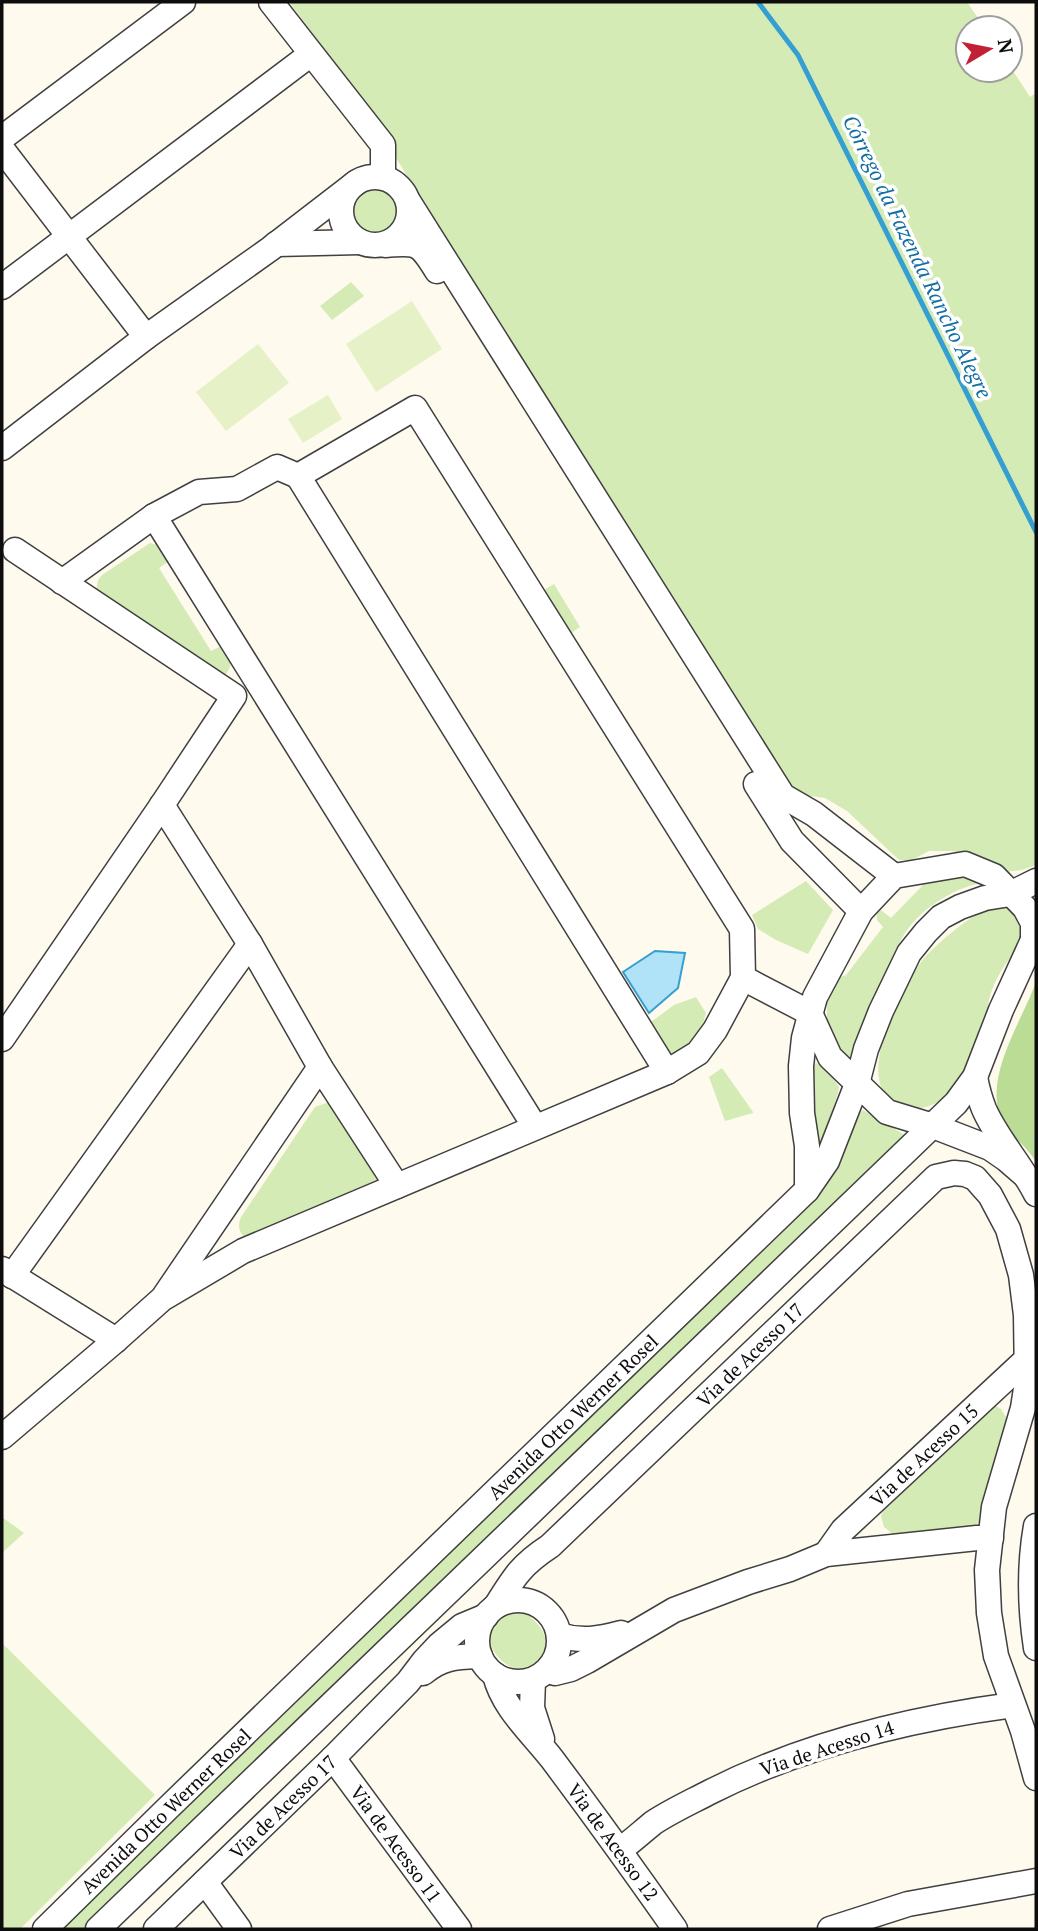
<svg xmlns="http://www.w3.org/2000/svg" width="1038" height="1931" viewBox="0 0 1038 1931" font-family="'PT Serif',serif">
	<style>
		.green { fill: #d5ebb6 }
		.forest { fill: #badc95 }
		.pitch { fill: #e6f1c8 }
		.water { fill: #b1e3f8; stroke: #359fd1; stroke-width: 2 }
		.lines { fill: none; stroke-linecap: round; stroke-linejoin: round }
		.stream { stroke: #359fd1; stroke-width: 5 }
		.minor-casing { stroke: #404040; stroke-width: 27 }
		.minor { stroke: #fff; stroke-width: 24 }
		.labels { text-anchor: middle; stroke-width: 7; stroke-linejoin: round; paint-order: stroke }
		.street-label { font-size: 19px; fill: #0d0d0d; stroke: #fff }
		.water-label { font-size: 21px; font-style: italic; fill: #136fa3; stroke: #fff }
	</style>
	<rect width="100%" height="100%" fill="#fffaee"/>
	<g class="green">
		<path d="M289 2H967L985 28H968V70H1010V66L1030 97 1036 93V865L1022 870 1004 872 968 856 952 851H929L912 860H899L847 811 825 798 797 794 786 787 396 158 394 141Z"/>
		<circle cx="375" cy="211" r="22"/>
		<path d="M351 282 364 296 332 320 320 306Z"/>
		<path d="M150 543 158 545 169 561 159 568 211 651 223 645C229 656 235 664 225 675L96 591 98 580 102 575Z"/>
		<path d="M554 584 580 627 567 636 541 592Z"/>
		<path d="M962 867 981 883C951 889 917 911 902 938 895 950 889 964 883 977 869 1008 860 1032 854 1065L842 1060 827 1026V995L838 978 846 975 883 927 877 920V913L881 910 891 918 922 886 919 882Z"/>
		<path d="M806 881 833 910 808 954 776 940 758 929 752 915Z"/>
		<path d="M1013 905 1020 911 1023 941C1011 956 999 971 992 990 988 1000 988 1010 985 1021 973 1059 946 1131 893 1101 854 1078 902 987 921 962 932 947 975 911 992 907 999 905 1006 906 1013 905Z"/>
		<path d="M696 997 706 1013 701 1031 684 1051 669 1053 651 1022 674 1005Z"/>
		<path d="M816 1063 825 1066 839 1087 838 1093 820 1148 818 1150 809 1106 813 1065Z"/>
		<path d="M722 1068 753 1112V1113L725 1121 709 1077Z"/>
		<path d="M326 1103H332L378 1174 377 1181 248 1240C239 1234 237 1227 241 1217L315 1107Z"/>
		<path d="M863 1110 908 1137 835 1205 86 1929H57L835 1169 860 1113Z"/>
		<path d="M994 1405 1001 1409 1009 1422 985 1517 976 1525 900 1534H893L884 1527 881 1516 885 1505Z"/>
		<path d="M2 1517 24 1533 2 1553Z"/>
		<path d="M509 1611H523C534 1619 547 1631 546 1646 546 1663 524 1676 509 1666 485 1651 481 1625 509 1611Z"/>
		<path d="M2 1643 155 1795 20 1929H2Z"/>
	</g>
	<path class="forest" d="M1036 982V1162C1027 1146 1010 1136 1002 1120 982 1079 1022 1021 1036 982Z"/>
	<g class="pitch">
		<path d="M412 301 442 349 376 392 346 344Z"/>
		<path d="M258 344 289 383 226 431 196 392Z"/>
		<path d="M328 395 342 419 303 443 288 419Z"/>
	</g>
	<path class="water" d="M655 951 685 953 678 988 649 1013 623 972Z"/>
	<g class="lines">
		<path class="stream" d="M758 2 798 55 1036 532"/>
		<defs>
			<g id="minor">
				<path d="M271 2 383 145V177"/>
				<path d="M2 138 183 2"/>
				<path d="M2 149 146 337"/>
				<circle cx="375" cy="211" r="34"/>
				<path d="M408 201 783 796 814 814 894 876"/>
				<path d="M276 244 360 242"/>
				<path d="M385 245C418 242 420 243 437 271"/>
				<path d="M2 287 311 54"/>
				<path d="M2 448 146 337 270 249 357 182"/>
				<path d="M298 476 667 1072"/>
				<path d="M154 516 535 1127"/>
				<path d="M756 784 792 841 861 911"/>
				<path d="M162 805 250 944 320 1067 397 1186"/>
				<path d="M743 978 810 1013 830 1057 887 1112 933 1126 990 1148 1006 1159 1028 1178"/>
				<path d="M2 1039 162 805 234 696 15 550"/>
				<path d="M975 1077C977 1088 980 1099 984 1109 997 1139 1021 1164 1036 1194"/>
				<path d="M807 1190V1146L802 1113 801 1066 804 1038 815 997 861 911 894 876 965 864 994 876 1025 908 1033 923V940"/>
				<path d="M2 1269 116 1340"/>
				<path d="M12 1276 250 944"/>
				<path d="M165 1295 320 1067"/>
				<path d="M2 1437 116 1340 162 1299 243 1251 667 1072 698 1053 715 1030 743 978 742 929 415 408 298 476 277 467 237 489 199 492 154 516 62 582"/>
				<path d="M1036 1526C1029 1566 1030 1608 1036 1648"/>
				<path d="M826 1554 843 1530 1027 1359"/>
				<circle cx="518" cy="1641" r="41"/>
				<path d="M496 1606C514 1577 521 1565 550 1546L936 1177 954 1173 965 1174 975 1178 982 1186 990 1195 1008 1229 1021 1275 1026 1315 1027 1382 1023 1408 994 1507 987 1570 989 1613 996 1656 1023 1731 1036 1778"/>
				<path d="M559 1635C581 1642 599 1639 621 1633"/>
				<path d="M548 1670 555 1673 571 1669 587 1661 674 1610 748 1582 790 1569 826 1554 977 1538H991"/>
				<path d="M423 1673C442 1657 456 1657 480 1656"/>
				<path d="M495 1675C503 1708 531 1732 552 1759 594 1815 635 1872 675 1929"/>
				<path d="M533 1680 532 1708 542 1739"/>
				<path d="M333 1758 459 1929"/>
				<path d="M620 1850C631 1842 642 1832 653 1823 671 1811 691 1802 710 1792 805 1744 908 1719 1013 1705"/>
				<path d="M205 1882 239 1929"/>
				<path d="M45 1929 169 1807 807 1190 827 1161 857 1084 866 1049 881 1011 909 953 926 932 941 917 960 907 985 898 1010 894 1036 881"/>
				<path d="M98 1929 956 1103 975 1077 1001 1010 1033 940H1036"/>
				<path d="M156 1929 333 1758 408 1682 424 1661 439 1645 462 1626 486 1616"/>
				<path d="M830 1929 908 1904 1036 1881"/>
			</g>
		</defs>
		<use href="#minor" class="minor-casing"/>
		<use href="#minor" class="minor"/>
	</g>
	<g class="labels">
		<g class="street-label">
			<text transform="translate(750 1355) rotate(-44)" y="7">Via de Acesso 17</text>
			<text transform="translate(573 1417) rotate(-44)" y="7">Avenida Otto Werner Rosel</text>
			<text transform="translate(924 1455) rotate(-43)" y="7">Via de Acesso 15</text>
			<text transform="translate(827 1748) rotate(-18)" y="7">Via de Acesso 14</text>
			<text transform="translate(283 1807) rotate(-44)" y="7">Via de Acesso 17</text>
			<text transform="translate(166 1811) rotate(-44)" y="7">Avenida Otto Werner Rosel</text>
			<text transform="translate(613 1842) rotate(54)" y="7">Via de Acesso 12</text>
			<text transform="translate(396 1844) rotate(54)" y="7">Via de Acesso 11</text>
		</g>
		<g class="water-label">
			<text transform="translate(917 257) rotate(64)" y="7">Córrego da Fazenda Rancho Alegre</text>
		</g>
	</g>
	<rect width="1038" height="1931" fill="none" stroke="#0d0d0d" stroke-width="7"/>
	<g transform="translate(989 49) rotate(80)"><circle r="33" fill="#ffffff" stroke="#9e9e9e" stroke-width="2"/>
	<path d="M0-5L12 26L0 18L-12 26Z" fill="#c22135"/>
	<text y="-10" font-size="19" font-weight="bold" text-anchor="middle" fill="#0d0d0d">N</text>
	</g>
</svg>
